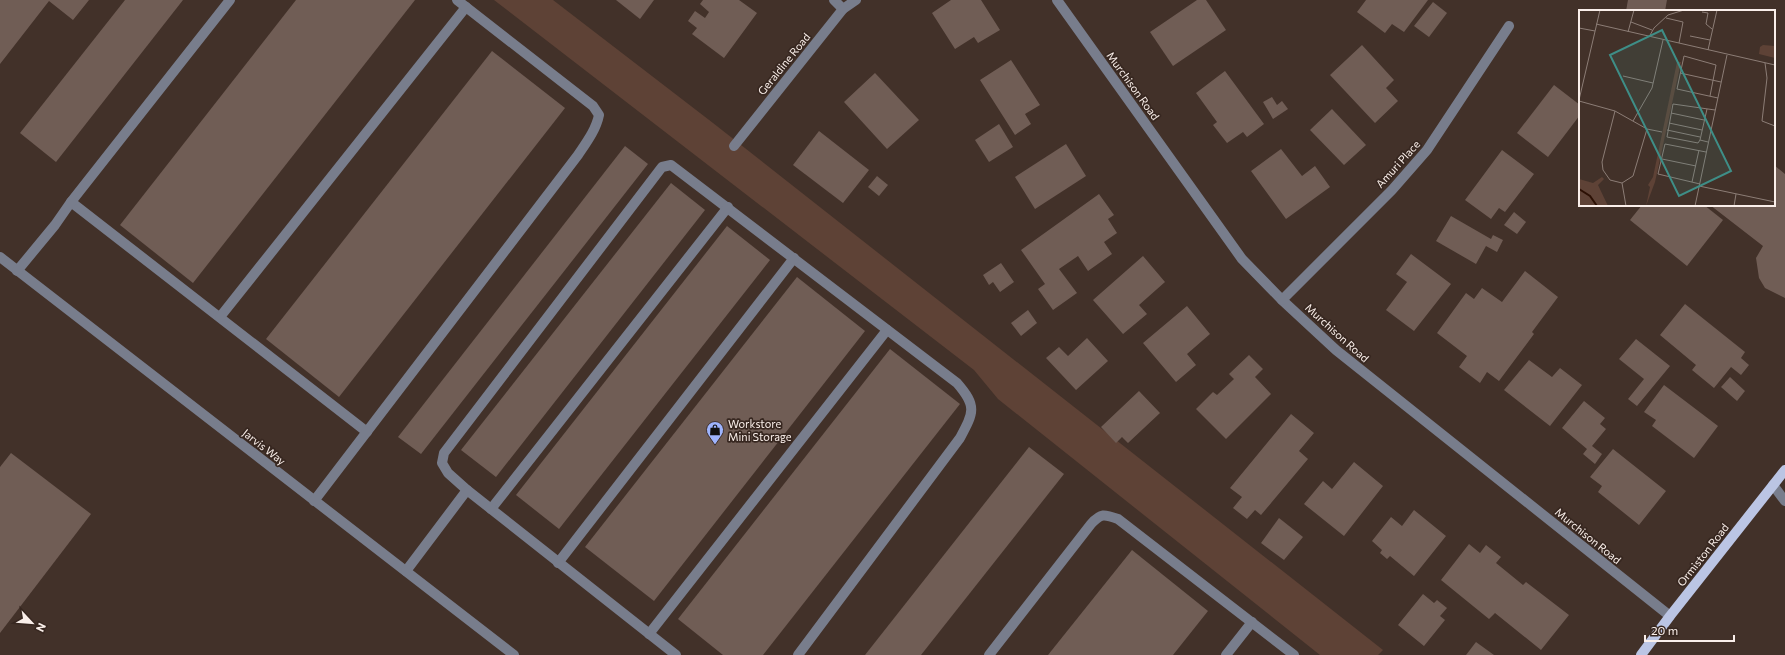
<svg xmlns="http://www.w3.org/2000/svg" width="1785" height="655" viewBox="0 0 1785 655" font-family="Commissioner,sans-serif">
	<style>
		.green { fill: #5e4236 }
		.building { fill: #705d55 }
		.lines { fill: none; stroke-linecap: round; stroke-linejoin: round }
		.minor { stroke: #787d8c; stroke-width: 10 }
		.major { stroke: #bbc5e4; stroke-width: 10 }
		.labels { text-anchor: middle; stroke-width: 3.5; stroke-linejoin: round; paint-order: stroke }
		.street-label { font-size: 11px; fill: #faefea; stroke: #372720 }
		.poi-label { font-size: 11px; fill: #faefea; stroke: #372720; text-anchor: start }
		.inset-river { fill: none; stroke: #2c1004; stroke-width: 2 }
		.inset-road { fill: none; stroke: #8c7d76; stroke-width: 1 }
		.view { fill: #3e8e87; fill-opacity: 0.15; stroke: #3e8e87; stroke-width: 2 }
		.inset-edge { fill: none; stroke: #faefea; stroke-width: 2 }
	</style>
	<rect width="100%" height="100%" fill="#423129"/>
	<path class="green" d="M494 0H553L713 123 1383 650 1378 655H1320L998 399 974 370Z"/>
	<g class="building">
		<path d="M0 0H89L73 20 49 1 0 64Z"/>
		<path d="M125 0H183L56 162 20 133Z"/>
		<path d="M296 0H415L193 283 120 225Z"/>
		<path d="M616 0H654L640 19Z"/>
		<path d="M703 0H739L757 13 724 58 692 34 697 28 688 21 695 11 705 18 709 12 700 4Z"/>
		<path d="M951 0H981L1000 30 978 43 974 37 955 49 932 13Z"/>
		<path d="M1197 0H1206L1226 30 1173 66 1150 32Z"/>
		<path d="M1366 0H1428L1404 32 1392 24 1385 33 1357 12Z"/>
		<path d="M1628 0H1667L1665 11H1626Z"/>
		<path d="M1433 2 1447 13 1429 37 1414 26Z"/>
		<path d="M1362 45 1394 80 1386 88 1398 101 1375 123 1330 75Z"/>
		<path d="M492 51 565 108 339 397 266 339Z"/>
		<path d="M1011 60 1040 105 1025 114 1031 124 1015 135 980 80Z"/>
		<path d="M1225 71 1264 124 1247 137 1243 132 1227 143 1213 125 1217 122 1196 93Z"/>
		<path d="M875 73 919 120 887 149 844 102Z"/>
		<path d="M1554 85 1580 105V115L1548 157 1517 133Z"/>
		<path d="M1272 97 1277 105 1282 101 1288 109 1273 119 1263 102Z"/>
		<path d="M1332 109 1366 145 1344 165 1310 130Z"/>
		<path d="M999 124 1013 147 989 162 975 140Z"/>
		<path d="M819 131 869 170 843 203 793 165Z"/>
		<path d="M1066 144 1086 176 1035 209 1015 177Z"/>
		<path d="M625 146 648 164 421 454 398 437Z"/>
		<path d="M1281 149 1302 176 1315 166 1330 187 1286 219 1251 171Z"/>
		<path d="M1502 150 1534 174 1505 212 1499 208 1491 219 1465 200Z"/>
		<path d="M1774 165 1785 174V298L1765 288 1759 278 1756 258 1763 246 1710 205H1774Z"/>
		<path d="M877 176 888 185 879 196 868 187Z"/>
		<path d="M671 183 705 210 496 477 461 450Z"/>
		<path d="M1099 194 1114 215 1108 219 1117 233 1104 242 1112 254 1088 271 1078 256 1059 269 1077 293 1053 310 1038 289 1045 284 1021 250Z"/>
		<path d="M1642 205H1704L1723 220 1687 266 1630 220Z"/>
		<path d="M1514 212 1526 222 1517 234 1504 225Z"/>
		<path d="M1451 216 1491 239 1493 235 1503 240 1497 252 1486 246 1476 264 1436 241Z"/>
		<path d="M727 226 770 260 559 529 516 495Z"/>
		<path d="M1411 254 1451 284 1414 331 1386 310 1407 282 1396 274Z"/>
		<path d="M1143 256 1165 282 1139 305 1147 314 1123 334 1093 300Z"/>
		<path d="M1001 263 1014 282 1000 292 993 282 989 285 983 275Z"/>
		<path d="M1525 271 1558 297 1532 332 1534 334 1499 381 1487 372 1480 383 1459 367 1467 356 1437 333 1466 293 1474 299 1482 288 1502 302Z"/>
		<path d="M797 277 865 331 654 601 585 547Z"/>
		<path d="M1685 304 1745 352 1741 358 1749 365 1741 375 1731 367 1714 388 1692 370 1696 365 1660 335Z"/>
		<path d="M1187 306 1210 334 1187 354 1196 365 1176 382 1143 343Z"/>
		<path d="M1028 310 1037 323 1021 336 1011 323Z"/>
		<path d="M1087 338 1108 361 1076 390 1046 358 1059 347 1068 356Z"/>
		<path d="M1636 339 1670 366 1637 406 1628 399 1644 379 1619 359Z"/>
		<path d="M890 349 960 404 763 655H723L678 619Z"/>
		<path d="M1249 355 1263 369 1255 377 1271 394 1226 439 1196 409 1213 392 1217 395 1234 379 1229 374Z"/>
		<path d="M1529 360 1552 377 1560 368 1582 385 1550 426 1504 390Z"/>
		<path d="M1730 377 1745 391 1737 401 1721 387Z"/>
		<path d="M1664 385 1718 426 1694 458 1652 426 1656 420 1644 412Z"/>
		<path d="M1139 391 1160 413 1128 443 1122 437 1116 443 1101 427Z"/>
		<path d="M1584 401 1605 418 1600 424 1606 429 1592 446 1602 454 1595 464 1583 454 1587 449 1562 428Z"/>
		<path d="M1291 414 1314 433 1299 451 1308 459 1261 515 1255 510 1247 519 1233 508 1242 497 1230 488Z"/>
		<path d="M1029 447 1064 474 921 655H865Z"/>
		<path d="M1613 449 1666 491 1639 525 1598 492 1602 486 1590 477Z"/>
		<path d="M11 453 91 514 0 633V467Z"/>
		<path d="M1354 462 1383 486 1344 536 1304 504 1323 481 1332 489Z"/>
		<path d="M1414 510 1446 536 1414 576 1390 556 1387 559 1380 553 1382 550 1372 541 1391 517 1402 526Z"/>
		<path d="M1279 518 1303 537 1284 560 1261 543Z"/>
		<path d="M1469 544 1480 553 1486 545 1501 557 1496 563 1523 585 1526 582 1569 615 1541 650 1495 613 1489 619 1441 580Z"/>
		<path d="M1132 550 1208 611 1173 655H1048Z"/>
		<path d="M1423 594 1434 603 1437 600 1447 608 1440 616 1445 620 1424 646 1398 625Z"/>
		<path d="M1476 642 1494 655H1466Z"/>
	</g>
	<g class="lines">
		<g class="minor">
			<path d="M834 0 843 9"/>
			<path d="M1057 0 1242 259 1282 300 1336 350 1670 616"/>
			<path d="M734 146 843 9 856 0"/>
			<path d="M71 202 367 432"/>
			<path d="M0 257 514 655"/>
			<path d="M17 271 55 225 71 202 230 0"/>
			<path d="M1282 300 1392 190 1427 150 1509 26"/>
			<path d="M220 317 466 7"/>
			<path d="M1773 485 1785 501"/>
			<path d="M467 490 448 473 442 463 444 453 662 167 671 165 957 383C977 406 974 412 960 438L798 655"/>
			<path d="M314 501 578 155C586 143 596 130 599 115L593 106 457 0"/>
			<path d="M491 509 728 207"/>
			<path d="M558 563 794 258"/>
			<path d="M406 571 467 490 676 655"/>
			<path d="M649 634 887 330"/>
			<path d="M989 655 1091 524C1101 513 1104 514 1118 519L1294 655"/>
			<path d="M1226 655 1252 622"/>
		</g>
		<path class="major" d="M1641 655 1670 616 1785 470"/>
	</g>
	<defs>
		<symbol id="shop-pin" viewBox="-11 -11 22 30"><path d="M0 17L-7.5 6A9.5 9.5 0 1 1 7.5 6Z" fill="#9eb4fd" stroke="#372720"/><path d="M-5-2.5h2.3a2.7 3.5 0 0 1 5.4 0H5L5.5 6h-11ZM-1.5-2.5h3a1.5 2.3 0 0 0-3 0Z" fill="#111"/></symbol>
	</defs>
	<g fill-rule="evenodd">
		<use href="#shop-pin" x="705" y="420" width="20" height="27"/>
	</g>
	<g class="labels">
		<g class="street-label">
			<text transform="translate(784 64) rotate(-51)" y="4">Geraldine Road</text>
			<text transform="translate(1133 86) rotate(54)" y="4">Murchison Road</text>
			<text transform="translate(1398 164) rotate(-48)" y="4">Amuri Place</text>
			<text transform="translate(1337 333) rotate(42)" y="4">Murchison Road</text>
			<text transform="translate(264 447) rotate(38)" y="4">Jarvis Way</text>
			<text transform="translate(1588 536) rotate(39)" y="4">Murchison Road</text>
			<text transform="translate(1703 555) rotate(-52)" y="4">Ormiston Road</text>
		</g>
		<g class="poi-label">
			<text x="728" y="428">Workstore<tspan x="728" dy="13">Mini Storage</tspan></text>
		</g>
	</g>
	<g transform="translate(1579 10)">
		<rect width="196" height="196" fill="#423129"/>
		<path d="M184 35 196 36V48L180 44 181 37ZM98 52H102L76 172 67 196 71 177 69 175 74 167ZM23 167 25 169 19 175 29 196H0V169L14 173Z" fill="#5e4236"/>
		<path class="inset-river" d="M0 179 11 186 18 196"/>
		<path class="inset-road" d="M123 2 129 3 127 14 133 19M87 8 104 12 100 33M52 12 73 20M17 14 196 55M0 18 16 21M49 22 55 0M111 26 131 30M70 27 75 18 89 5 105 0M129 40 138 0M186 53 188 68 183 111 196 116M101 63 142 72M44 66 74 73M131 86 137 55 105 46 98 79 139 88M0 90 21 0M0 91 36 101 68 119 83 122M128 99 121 130 129 132M36 101 23 152 24 160 31 170 43 173 54 166 68 119M92 103 125 110M54 111 73 78 84 30M90 113 123 120M88 120 121 127M121 130 119 133 88 127 94 94 136 100M83 149 117 156M113 172 120 140M43 173 47 196M121 174 79 164 86 134 127 142M120 176 196 192M116 196 148 45M155 196 157 184"/>
		<path class="view" d="M83 20 152 161 100 186 31 45Z"/>
		<rect width="196" height="196" class="inset-edge"/>
	</g>
	<g transform="translate(32 623) rotate(116)" stroke="#372720" stroke-width="3" paint-order="stroke">
	<path d="M0-3L7 15L0 10L-7 15Z" fill="#faefea"/>
	<text y="-6" font-size="11" font-weight="bold" text-anchor="middle" fill="#faefea">N</text>
	</g>
	<path d="M1645 635v6h89v-6" fill="none" stroke="#faefea" stroke-width="2"/>
	<text x="1651" y="635" font-size="12" fill="#faefea" stroke="#372720" stroke-width="3" paint-order="stroke">20 m</text>
</svg>
